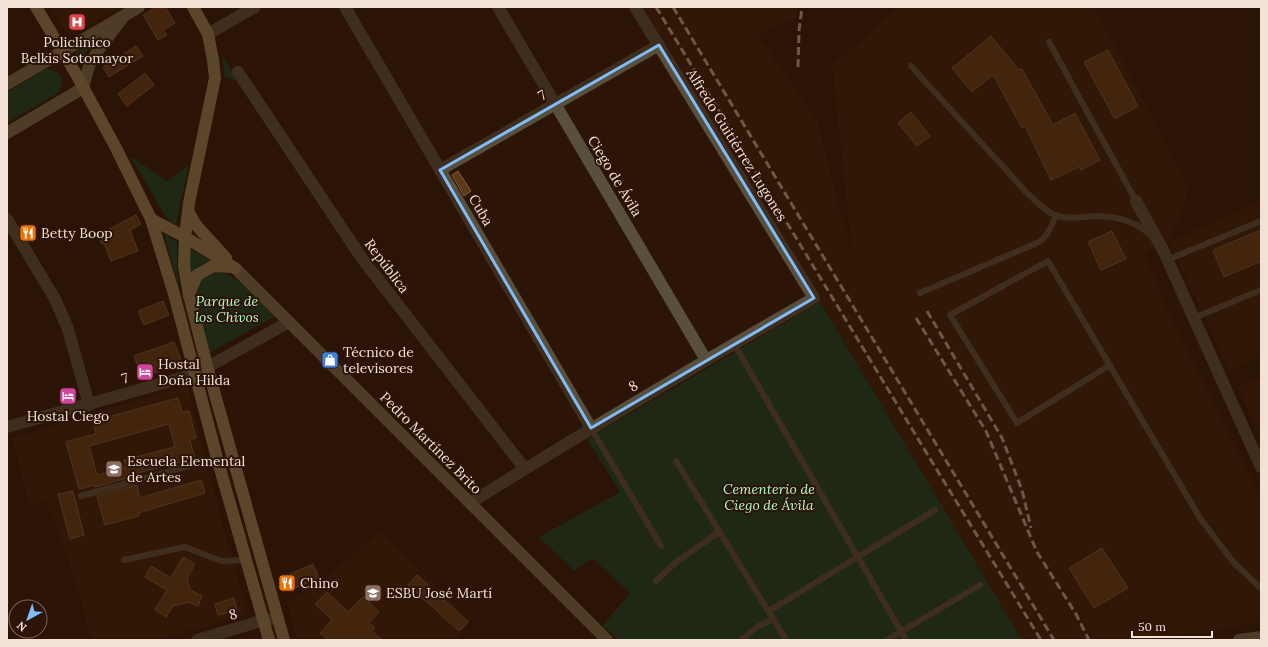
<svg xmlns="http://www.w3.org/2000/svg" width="1268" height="647" viewBox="0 0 1268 647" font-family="Lora,serif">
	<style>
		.built { fill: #391b08 }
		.green { fill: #0e4127 }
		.building { fill: #5d3a15; stroke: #755d47; fill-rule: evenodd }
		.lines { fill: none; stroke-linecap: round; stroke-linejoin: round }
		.lane { stroke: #584f3c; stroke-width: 6 }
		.street { stroke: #584f3c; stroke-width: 12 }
		.secondary { stroke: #7b6d4e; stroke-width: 12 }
		.primary { stroke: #96845b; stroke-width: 12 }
		.rail { stroke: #bda99f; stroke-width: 3; stroke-dasharray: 8 4; stroke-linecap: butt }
		.marked { fill: none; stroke: #7ebdf9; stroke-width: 3; stroke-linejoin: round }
		.labels { text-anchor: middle; stroke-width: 4; stroke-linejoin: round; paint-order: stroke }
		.poi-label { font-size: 14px; fill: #f3e1d8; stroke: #2c1406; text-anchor: start }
		.street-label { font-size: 14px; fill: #f3e1d8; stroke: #2c1406 }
		.park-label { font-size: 14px; font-style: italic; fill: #abf9ca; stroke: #2c1406 }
	</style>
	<rect width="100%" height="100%" fill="#2c1406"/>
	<g class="built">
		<path d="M51 7H119L69 37Z"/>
		<path d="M642 7H798L796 17 758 35 817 121 853 257 832 66 898 7H1094L1189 188 1170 241 1261 201V357L1230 370 1169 242 1145 253 1166 307 1261 498V622L1148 640H1022L820 302Z"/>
		<path d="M1261 378V438L1237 387Z"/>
		<path d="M187 386 217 506 248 614 154 640H92L65 548 46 501 30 506 12 438Z"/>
		<path d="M380 530 471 622 453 640H297L287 602 321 584Z"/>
	</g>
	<g class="green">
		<path d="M97 38 79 62H77L73 57 75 53Z"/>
		<path d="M222 56 234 73 236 81 225 77Z"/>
		<path d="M46 69C63 71 67 81 56 94L7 123V92Z"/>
		<path d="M130 156 167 181 189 165 176 223 174 224 168 219 164 214Z"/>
		<path d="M166 235H167L175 241 177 244V260L179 289 165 238Z"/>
		<path d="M191 249 210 260 199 266 190 277 189 251Z"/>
		<path d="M215 271C239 275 255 297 272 313L273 317 268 320 209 353C204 334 190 297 202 279 205 275 211 273 215 271Z"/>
		<path d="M820 302 1022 640H618L603 625 630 593 592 558 574 571 539 537 620 492 587 439Z"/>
	</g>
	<g class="building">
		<path d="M156 7H165L175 23 163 30 167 35 158 40 143 15Z"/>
		<path d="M991 36 1019 70 1022 69 1053 125 1075 113 1100 160 1081 170 1079 167 1051 180 1025 126 1022 128 993 75 972 92 952 68Z"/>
		<path d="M136 46 143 56 109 77 103 67Z"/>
		<path d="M1108 50 1138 106 1115 119 1084 62Z"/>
		<path d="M145 73 154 85 127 106 118 94Z"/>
		<path d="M911 112 930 136 917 146 898 123Z"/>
		<path d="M458 171 471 191 464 196 452 175Z"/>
		<path d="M136 215 141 224 130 230 138 251 111 261 104 243 102 244 98 235Z"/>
		<path d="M1261 230V261L1224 277 1213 250Z"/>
		<path d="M1112 231 1126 259 1101 270 1088 242Z"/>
		<path d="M163 301 169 315 144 325 138 311Z"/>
		<path d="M174 342 182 363 142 377 134 356Z"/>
		<path d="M178 398 182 412 189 411 196 438 190 440 195 458 134 474V476L95 487 94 485 79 489 66 442 96 434 93 421ZM169 424 175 447 124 460 126 467 97 475 89 446Z"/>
		<path d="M201 480 205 493 138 513 139 516 105 525 97 496 137 485 140 498Z"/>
		<path d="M73 491 84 535 70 539 58 494Z"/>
		<path d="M1102 548 1128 588 1094 608 1069 568Z"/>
		<path d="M183 557 195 564 187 578 190 590 202 596 198 606 189 602 173 606 166 617 155 610 167 590 145 577 151 566 171 578Z"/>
		<path d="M313 564 319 578 295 588 290 574Z"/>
		<path d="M417 575 468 622 459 631 408 585Z"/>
		<path d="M327 592 348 612 363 597 379 612 369 623 375 628 372 631 382 640H328L320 633 332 620 315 604Z"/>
		<path d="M234 598 237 610 218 615 215 604Z"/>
	</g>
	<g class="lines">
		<g class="lane">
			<path d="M1049 42 1136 201"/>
			<path d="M911 66 1027 193C1036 201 1045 212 1057 216 1071 220 1086 216 1100 216 1119 217 1138 222 1151 236"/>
			<path d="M1167 260 1261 221"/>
			<path d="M920 293 1037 243C1048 237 1051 227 1056 215"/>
			<path d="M1194 318 1261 290"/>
			<path d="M734 344 906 640"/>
			<path d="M1110 365 1017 423 950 315 1048 261 1200 518 1234 563 1261 588"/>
			<path d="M591 428 661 546"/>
			<path d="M676 461 786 640"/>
			<path d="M81 496 217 458"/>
			<path d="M124 560 185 547 221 561 247 560"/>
			<path d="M656 581 675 563 719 532"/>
			<path d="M769 611 935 510"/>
			<path d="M741 640 759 626 773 619"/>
			<path d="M887 640 980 585"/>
		</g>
		<g class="street">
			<path d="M345 7 591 428"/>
			<path d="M498 7 706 360"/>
			<path d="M208 34 255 7"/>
			<path d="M238 72 361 257 525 469"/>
			<path d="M440 170 659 45"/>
			<path d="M1136 201 1163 250 1261 467"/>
			<path d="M7 219 55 299 68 329 89 405"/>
			<path d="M7 427 195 374 289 322"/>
			<path d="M470 503C583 433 698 364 814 298L635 7"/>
			<path d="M197 640 264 620 278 618"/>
		</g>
		<g class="secondary">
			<path d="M7 84 139 7"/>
			<path d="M7 133 83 88C85 80 87 72 90 64 99 47 113 31 125 15"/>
			<path d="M235 268 607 640"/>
			<path d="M1239 640 1261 637"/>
		</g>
		<g class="primary">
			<path d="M36 7 76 74 116 148 151 219 174 294 217 458 269 640"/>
			<path d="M193 7 208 34 213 60 215 78 189 203 185 237 184 266 189 295 207 366 284 640"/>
			<path d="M189 213 196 225 226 258"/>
			<path d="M151 219 185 237 235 268"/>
			<path d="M189 295 197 275 213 266 233 267"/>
		</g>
		<g class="rail">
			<path d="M656 7 926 452 1041 640"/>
			<path d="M673 7 1054 640"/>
			<path d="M798 67 799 31 802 7"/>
			<path d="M927 311 1002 438 1022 490 1031 528"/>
			<path d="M916 318 986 431 1037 552 1076 614 1089 640"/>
		</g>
	</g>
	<path d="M0 0H1268V647H0ZM659 45 814 298 591 428 440 170Z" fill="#2c1406" fill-opacity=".55" fill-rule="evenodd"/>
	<path class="marked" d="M659 45 814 298 591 428 440 170Z"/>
	<defs>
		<symbol id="hospital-square" viewBox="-11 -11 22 22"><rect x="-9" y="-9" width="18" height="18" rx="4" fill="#e0444e" stroke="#2c1406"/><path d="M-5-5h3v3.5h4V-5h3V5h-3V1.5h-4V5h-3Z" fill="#fff"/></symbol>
		<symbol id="restaurant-square" viewBox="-11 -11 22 22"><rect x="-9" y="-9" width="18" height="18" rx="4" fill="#e8710a" stroke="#2c1406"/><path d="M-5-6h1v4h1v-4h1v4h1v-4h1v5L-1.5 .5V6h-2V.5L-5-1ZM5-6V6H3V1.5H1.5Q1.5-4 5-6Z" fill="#fff"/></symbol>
		<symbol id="shop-square" viewBox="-11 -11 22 22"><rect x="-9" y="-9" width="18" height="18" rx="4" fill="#3f7fe0" stroke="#2c1406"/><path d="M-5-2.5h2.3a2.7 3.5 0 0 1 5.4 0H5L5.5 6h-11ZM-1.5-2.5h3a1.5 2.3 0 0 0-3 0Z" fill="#fff"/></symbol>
		<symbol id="hotel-square" viewBox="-11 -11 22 22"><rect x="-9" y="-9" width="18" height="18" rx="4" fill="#d1479c" stroke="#2c1406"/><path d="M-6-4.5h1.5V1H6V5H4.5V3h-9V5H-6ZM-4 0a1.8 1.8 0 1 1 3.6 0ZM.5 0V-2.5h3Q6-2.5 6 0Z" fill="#fff"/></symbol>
		<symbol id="school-square" viewBox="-11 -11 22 22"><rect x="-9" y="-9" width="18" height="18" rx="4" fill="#8d6e63" stroke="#2c1406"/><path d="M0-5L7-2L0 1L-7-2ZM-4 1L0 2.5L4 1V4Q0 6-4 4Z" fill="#fff"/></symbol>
	</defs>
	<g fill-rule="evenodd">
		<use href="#hospital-square" x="67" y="12" width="20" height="20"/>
		<use href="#restaurant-square" x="18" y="223" width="20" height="20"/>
		<use href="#shop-square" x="320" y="350" width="20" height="20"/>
		<use href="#hotel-square" x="135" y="362" width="20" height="20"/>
		<use href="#hotel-square" x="58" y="386" width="20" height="20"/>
		<use href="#school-square" x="104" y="459" width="20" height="20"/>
		<use href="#restaurant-square" x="277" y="573" width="20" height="20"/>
		<use href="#school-square" x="363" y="583" width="20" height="20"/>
	</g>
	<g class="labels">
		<g class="poi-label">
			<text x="77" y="47" text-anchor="middle">Policlínico<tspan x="77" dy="16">Belkis Sotomayor</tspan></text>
			<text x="41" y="238">Betty Boop</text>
			<text x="343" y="357">Técnico de<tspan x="343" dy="16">televisores</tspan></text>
			<text x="158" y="369">Hostal<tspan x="158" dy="16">Doña Hilda</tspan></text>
			<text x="68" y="421" text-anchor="middle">Hostal Ciego</text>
			<text x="127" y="466">Escuela Elemental<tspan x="127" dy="16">de Artes</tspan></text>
			<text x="300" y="588">Chino</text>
			<text x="386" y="598">ESBU José Martí</text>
		</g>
		<g class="street-label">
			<text transform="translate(542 95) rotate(-30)" y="5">7</text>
			<text transform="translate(737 145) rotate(58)" y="5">Alfredo Guitiérrez Lugones</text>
			<text transform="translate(615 176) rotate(59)" y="5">Ciego de Ávila</text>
			<text transform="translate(481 210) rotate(60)" y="5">Cuba</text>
			<text transform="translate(387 266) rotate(53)" y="5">República</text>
			<text transform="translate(125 378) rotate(-16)" y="5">7</text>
			<text transform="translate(633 386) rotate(-31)" y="5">8</text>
			<text transform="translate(431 443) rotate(45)" y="5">Pedro Martínez Brito</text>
			<text transform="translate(233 614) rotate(-16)" y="5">8</text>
		</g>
		<g class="park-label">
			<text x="227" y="306">Parque de<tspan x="227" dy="16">los Chivos</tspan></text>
			<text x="769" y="494">Cementerio de<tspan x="769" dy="16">Ciego de Ávila</tspan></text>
		</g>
	</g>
	<rect width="1268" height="647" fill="none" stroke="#f3e1d8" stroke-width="16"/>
	<g transform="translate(28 619) rotate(220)"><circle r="19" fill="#2c1406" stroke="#7c665a"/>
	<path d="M0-3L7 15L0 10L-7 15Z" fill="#7ebdf9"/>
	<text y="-6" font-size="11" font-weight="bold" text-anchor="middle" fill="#f3e1d8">N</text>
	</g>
	<path d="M1132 631v6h80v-6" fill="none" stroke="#f3e1d8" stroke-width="2"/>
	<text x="1138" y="631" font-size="12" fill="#f3e1d8" stroke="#2c1406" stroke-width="3" paint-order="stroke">50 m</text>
</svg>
